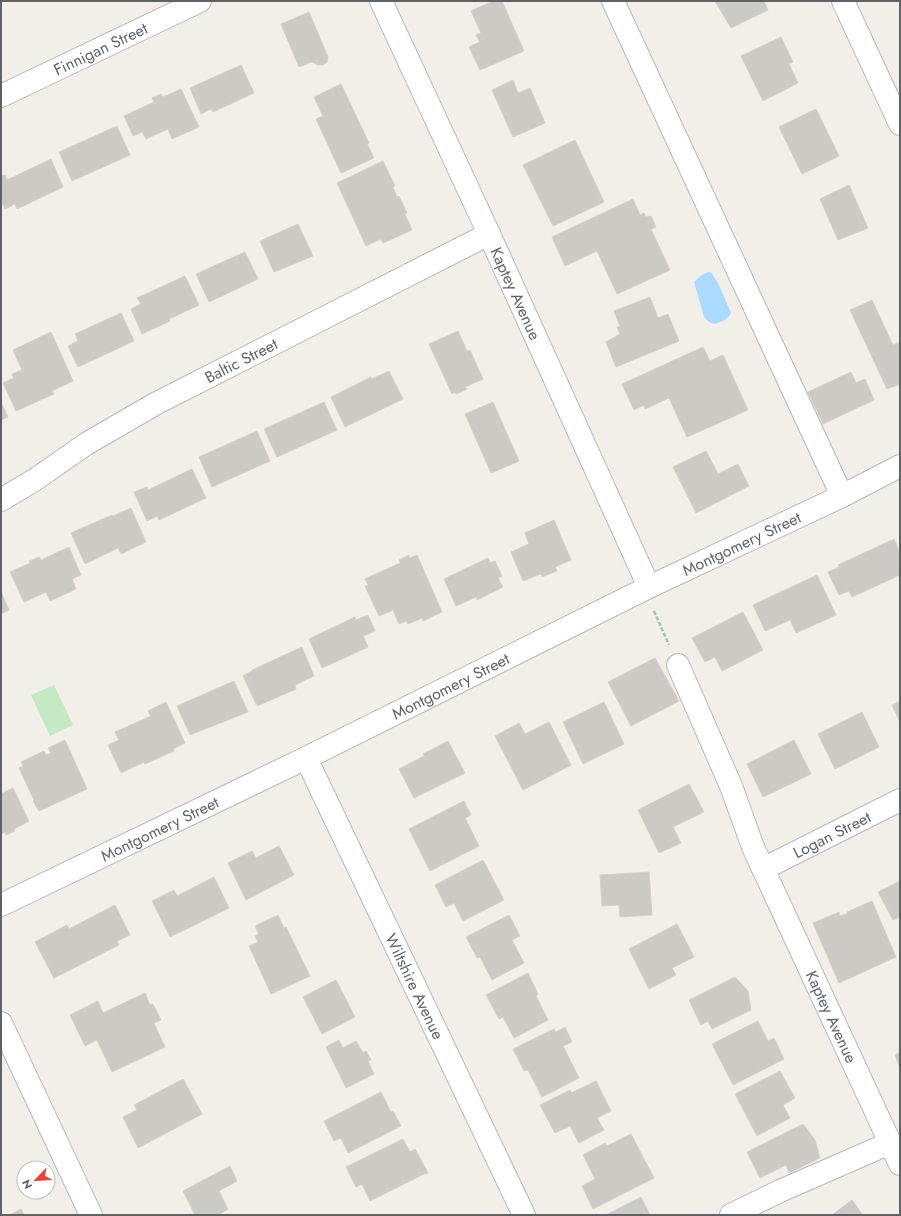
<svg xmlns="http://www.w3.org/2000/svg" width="901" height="1216" viewBox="0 0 901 1216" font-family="Jost,sans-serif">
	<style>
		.green { fill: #c5e8c5 }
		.water { fill: #aadaff }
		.building { fill: #cccac5; stroke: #d6d1c6 }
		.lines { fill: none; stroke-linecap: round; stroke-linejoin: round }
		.minor-casing { stroke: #b5b8bc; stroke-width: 24 }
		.path { stroke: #9cc7a9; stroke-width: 2.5; stroke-dasharray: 4 2; stroke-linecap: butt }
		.minor { stroke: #fff; stroke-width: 22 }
		.labels { text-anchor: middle; stroke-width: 3; stroke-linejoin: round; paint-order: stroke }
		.street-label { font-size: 16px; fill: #5f6368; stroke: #fff }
	</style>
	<rect width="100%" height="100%" fill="#f1efe8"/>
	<path class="green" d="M54 685 73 725 50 736 31 695Z"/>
	<path class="water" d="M708 272H711L719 285 731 313C728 320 720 322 714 324L709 322 704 317 694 282 700 276Z"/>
	<g class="building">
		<path d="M493 1H502L524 51 480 70 469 47 480 42 476 35 481 33 471 11Z"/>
		<path d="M715 1H764L768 10 731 28Z"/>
		<path d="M309 12 328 57 327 62 323 65H318L312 62 299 67 281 24Z"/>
		<path d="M781 37 793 62 789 64 798 83 763 101 741 56Z"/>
		<path d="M241 65 254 93 213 112 211 109 201 114 190 88Z"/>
		<path d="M513 80 518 93 530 88 545 123 513 137 492 90Z"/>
		<path d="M341 84 369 143 367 144 374 158 341 173 316 119 323 116 314 97Z"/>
		<path d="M181 89 199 127 172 139 168 129 146 139 142 132 133 136 124 116 154 102 152 98 161 94 163 97Z"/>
		<path d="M816 109 839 156 802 174 779 127Z"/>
		<path d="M117 126 130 155 72 181 59 152Z"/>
		<path d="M575 140 604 202 553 226 523 165Z"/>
		<path d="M51 159 63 187 17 209 15 204 5 209 1 200V176L5 175 7 180Z"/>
		<path d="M383 161 395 186 393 187 397 197 399 196 407 213 405 214 412 230 383 243 381 239 366 246 337 183Z"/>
		<path d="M849 185 868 228 838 240 820 199Z"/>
		<path d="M633 199 640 215 644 213 646 217 651 216 656 227 651 229 670 270 617 294 597 251 565 266 552 237Z"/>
		<path d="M298 224 313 256 274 272 260 241Z"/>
		<path d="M245 252 258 279 209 302 196 274Z"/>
		<path d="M185 276 199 305 169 319 170 321 142 334 131 309 141 304 137 298Z"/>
		<path d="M650 297 658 318 668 314 679 341 616 367 606 342 620 334 617 327 620 326 614 311Z"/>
		<path d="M872 300 893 345 900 342V384L887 389 850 310Z"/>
		<path d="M121 313 134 341 78 367 68 346 78 341 75 334Z"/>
		<path d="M458 331 467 351 470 350 483 379 465 387 467 389 456 394 455 392 452 394 429 344Z"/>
		<path d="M51 332 73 381 52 391 54 394 16 411 3 383 14 378 12 374 22 370 13 350Z"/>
		<path d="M703 347 710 361 723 355 748 410 687 437 669 398 645 409 644 405 634 410 622 384Z"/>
		<path d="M389 371 403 399 345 427 331 397 371 377 372 379Z"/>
		<path d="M851 372 856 383 865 379 874 400 823 424 808 392Z"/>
		<path d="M1 402 8 417 1 420Z"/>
		<path d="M324 402 337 430 277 457 264 429Z"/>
		<path d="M493 402 519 461 491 473 465 414Z"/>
		<path d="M257 431 270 461 212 487 199 457Z"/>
		<path d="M706 451 718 474 738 464 749 486 696 513 673 467Z"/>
		<path d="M192 469 206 498 159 520 157 516 147 521 134 492 147 487 148 490Z"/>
		<path d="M131 508 146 542 121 554 118 548 85 564 71 533 112 515 113 516Z"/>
		<path d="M554 520 571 560 555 567 557 571 542 577 541 574 523 581 511 552 529 544 525 533Z"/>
		<path d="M894 539 900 552V575L852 597 849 591 839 595 828 572 839 567 838 565Z"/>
		<path d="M69 547 81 575 72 579 76 589 50 601 46 592 24 602 10 572 30 563 29 561 39 557 41 560Z"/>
		<path d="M409 555 410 558 417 555 442 612 423 621 422 618 408 624 406 621 399 624 393 610 379 616 365 586 368 585 365 579 400 563 399 560Z"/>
		<path d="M488 558 490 563 495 561 502 576 498 578 503 587 477 600 476 597 456 606 444 579Z"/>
		<path d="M817 575 836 615 796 633 790 620 765 631 753 605Z"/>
		<path d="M1 592 9 610 1 614Z"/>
		<path d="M743 612 763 650 722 671 715 657 705 662 692 638Z"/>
		<path d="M368 615 375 631 363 636 368 647 322 668 309 639 355 617 356 620Z"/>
		<path d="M302 647 314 676 295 685 296 689 257 706 243 676 252 671V670Z"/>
		<path d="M655 658 679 701 631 726 608 682Z"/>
		<path d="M234 681 248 712 190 735 177 706Z"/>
		<path d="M900 701V722L892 705Z"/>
		<path d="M166 702 185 743 173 749 174 751 145 764 144 762 121 773 108 745 119 740 115 732 151 716 148 711Z"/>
		<path d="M604 702 624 744 583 764 563 722Z"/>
		<path d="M862 712 879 747 835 769 818 734Z"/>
		<path d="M549 722 571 765 523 790 495 736 519 723 525 734Z"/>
		<path d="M65 740 87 789 39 811 33 801 34 800 19 768 23 766 21 762 44 751 46 755 51 753 48 748Z"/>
		<path d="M794 740 811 774 763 797 747 764Z"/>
		<path d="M448 741 465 773 414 798 399 769 424 756 423 754Z"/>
		<path d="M689 784 704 812 673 827 681 843 659 853 638 810Z"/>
		<path d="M13 788 29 821 14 829 15 831 6 835 5 832 1 834V794Z"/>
		<path d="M464 801 471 815 465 818 479 846 430 871 409 829Z"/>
		<path d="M279 846 294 875 246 900 228 863 252 851 256 858Z"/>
		<path d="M483 860 504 900 463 921 454 903 446 907 435 885Z"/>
		<path d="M649 872 652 915 620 917 619 905 602 906 600 875Z"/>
		<path d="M214 877 229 908 170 937 152 901 174 890 177 896Z"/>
		<path d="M900 881V917L893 920 878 892Z"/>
		<path d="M872 901 896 957 839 983 813 923 839 912 840 916 848 913 847 912Z"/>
		<path d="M115 905 130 935 117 941 119 945 54 978 35 942 67 925 69 929Z"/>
		<path d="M278 915 284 928 286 927 310 976 271 994 249 946 258 942 255 936 259 934 255 926Z"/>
		<path d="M509 915 520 936 512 940 524 963 492 980 480 957 477 958 466 937Z"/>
		<path d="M677 924 694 957 672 968 676 975 649 989 629 949Z"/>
		<path d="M528 973 538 994 536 996 548 1020 514 1038 503 1017 499 1019 486 995Z"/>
		<path d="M735 977 748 991 751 1010 712 1029 708 1021 701 1025 689 1000Z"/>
		<path d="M336 980 355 1017 322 1034 303 997Z"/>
		<path d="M145 993 150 1005 153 1004 161 1020 154 1023 165 1047 112 1072 97 1040 85 1046 70 1015 98 1001 103 1013Z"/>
		<path d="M758 1021 768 1041 774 1038 784 1059 733 1085 712 1044Z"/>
		<path d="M565 1027 572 1042 563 1046 579 1078 542 1097 528 1070 524 1071 513 1049 554 1029 556 1032Z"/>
		<path d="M339 1040 343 1048 356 1041 363 1053 366 1051 371 1060 368 1061 374 1074 346 1088 326 1047Z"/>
		<path d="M900 1052V1068L895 1055Z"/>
		<path d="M780 1071 795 1098 783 1105 790 1118 757 1136 735 1094Z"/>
		<path d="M183 1079 202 1114 138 1148 123 1117 137 1110 134 1105Z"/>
		<path d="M596 1081 611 1111 597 1118 604 1130 579 1143 570 1126 555 1133 540 1105 570 1090 571 1093Z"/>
		<path d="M381 1092 391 1112 393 1111 401 1126 348 1153 341 1138 334 1141 324 1121Z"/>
		<path d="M803 1124 815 1140 820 1158 789 1173 786 1165 760 1178 747 1152Z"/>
		<path d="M631 1134 654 1178 593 1209 582 1186 595 1179 583 1155 605 1143 607 1146Z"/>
		<path d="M403 1139 410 1152 415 1149 428 1173 424 1174 370 1201 362 1184 356 1187 346 1167Z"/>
		<path d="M230 1166 237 1181 219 1191 228 1209 218 1215H195L183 1191Z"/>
		<path d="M641 1197 650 1215H606Z"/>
		<path d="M852 1200 863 1215H832Z"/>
		<path d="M21 1209 24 1215H10Z"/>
	</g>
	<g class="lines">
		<defs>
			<g id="minor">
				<path id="s1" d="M381 1 489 234 649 587"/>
				<path d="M613 1 842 496"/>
				<path d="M843 1 900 124"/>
				<path id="s2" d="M1 96 200 1"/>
				<path id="s3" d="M1 500 36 479 86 444 155 404 489 234"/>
				<path id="s4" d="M678 665 731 786 753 847 900 1164"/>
				<path id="s5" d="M306 758 524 1215"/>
				<path id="s6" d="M763 869 900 800"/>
				<path id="s7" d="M1 905 306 758 649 587 842 496 900 466"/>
				<path d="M1 1023 91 1215"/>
				<path d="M731 1215 780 1191 890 1143"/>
			</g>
		</defs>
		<use href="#minor" class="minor-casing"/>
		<path class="path" d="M654 611 669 645"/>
		<use href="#minor" class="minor"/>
	</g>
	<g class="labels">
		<g class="street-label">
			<text dy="6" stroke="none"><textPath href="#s2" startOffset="110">Finnigan Street</textPath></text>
			<text dy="6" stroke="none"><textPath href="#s1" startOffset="322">Kaptey Avenue</textPath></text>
			<text dy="6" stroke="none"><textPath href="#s3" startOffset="278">Baltic Street</textPath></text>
			<text dy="6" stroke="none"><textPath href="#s7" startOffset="824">Montgomery Street</textPath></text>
			<text dy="6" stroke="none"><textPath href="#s7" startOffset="500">Montgomery Street</textPath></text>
			<text dy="6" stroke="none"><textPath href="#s7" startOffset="176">Montgomery Street</textPath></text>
			<text dy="6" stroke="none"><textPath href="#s6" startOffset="77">Logan Street</textPath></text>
			<text dy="6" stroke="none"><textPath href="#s5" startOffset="253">Wiltshire Avenue</textPath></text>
			<text dy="6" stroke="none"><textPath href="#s4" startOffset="384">Kaptey Avenue</textPath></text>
		</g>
	</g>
	<rect width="901" height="1216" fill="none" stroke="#5f6368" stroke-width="4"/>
	<g transform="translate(36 1180) rotate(245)"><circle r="19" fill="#ffffff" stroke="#bfc1c3"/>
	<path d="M0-3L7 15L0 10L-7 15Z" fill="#ea4335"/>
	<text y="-6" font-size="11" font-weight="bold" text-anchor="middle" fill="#5f6368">N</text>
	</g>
</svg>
